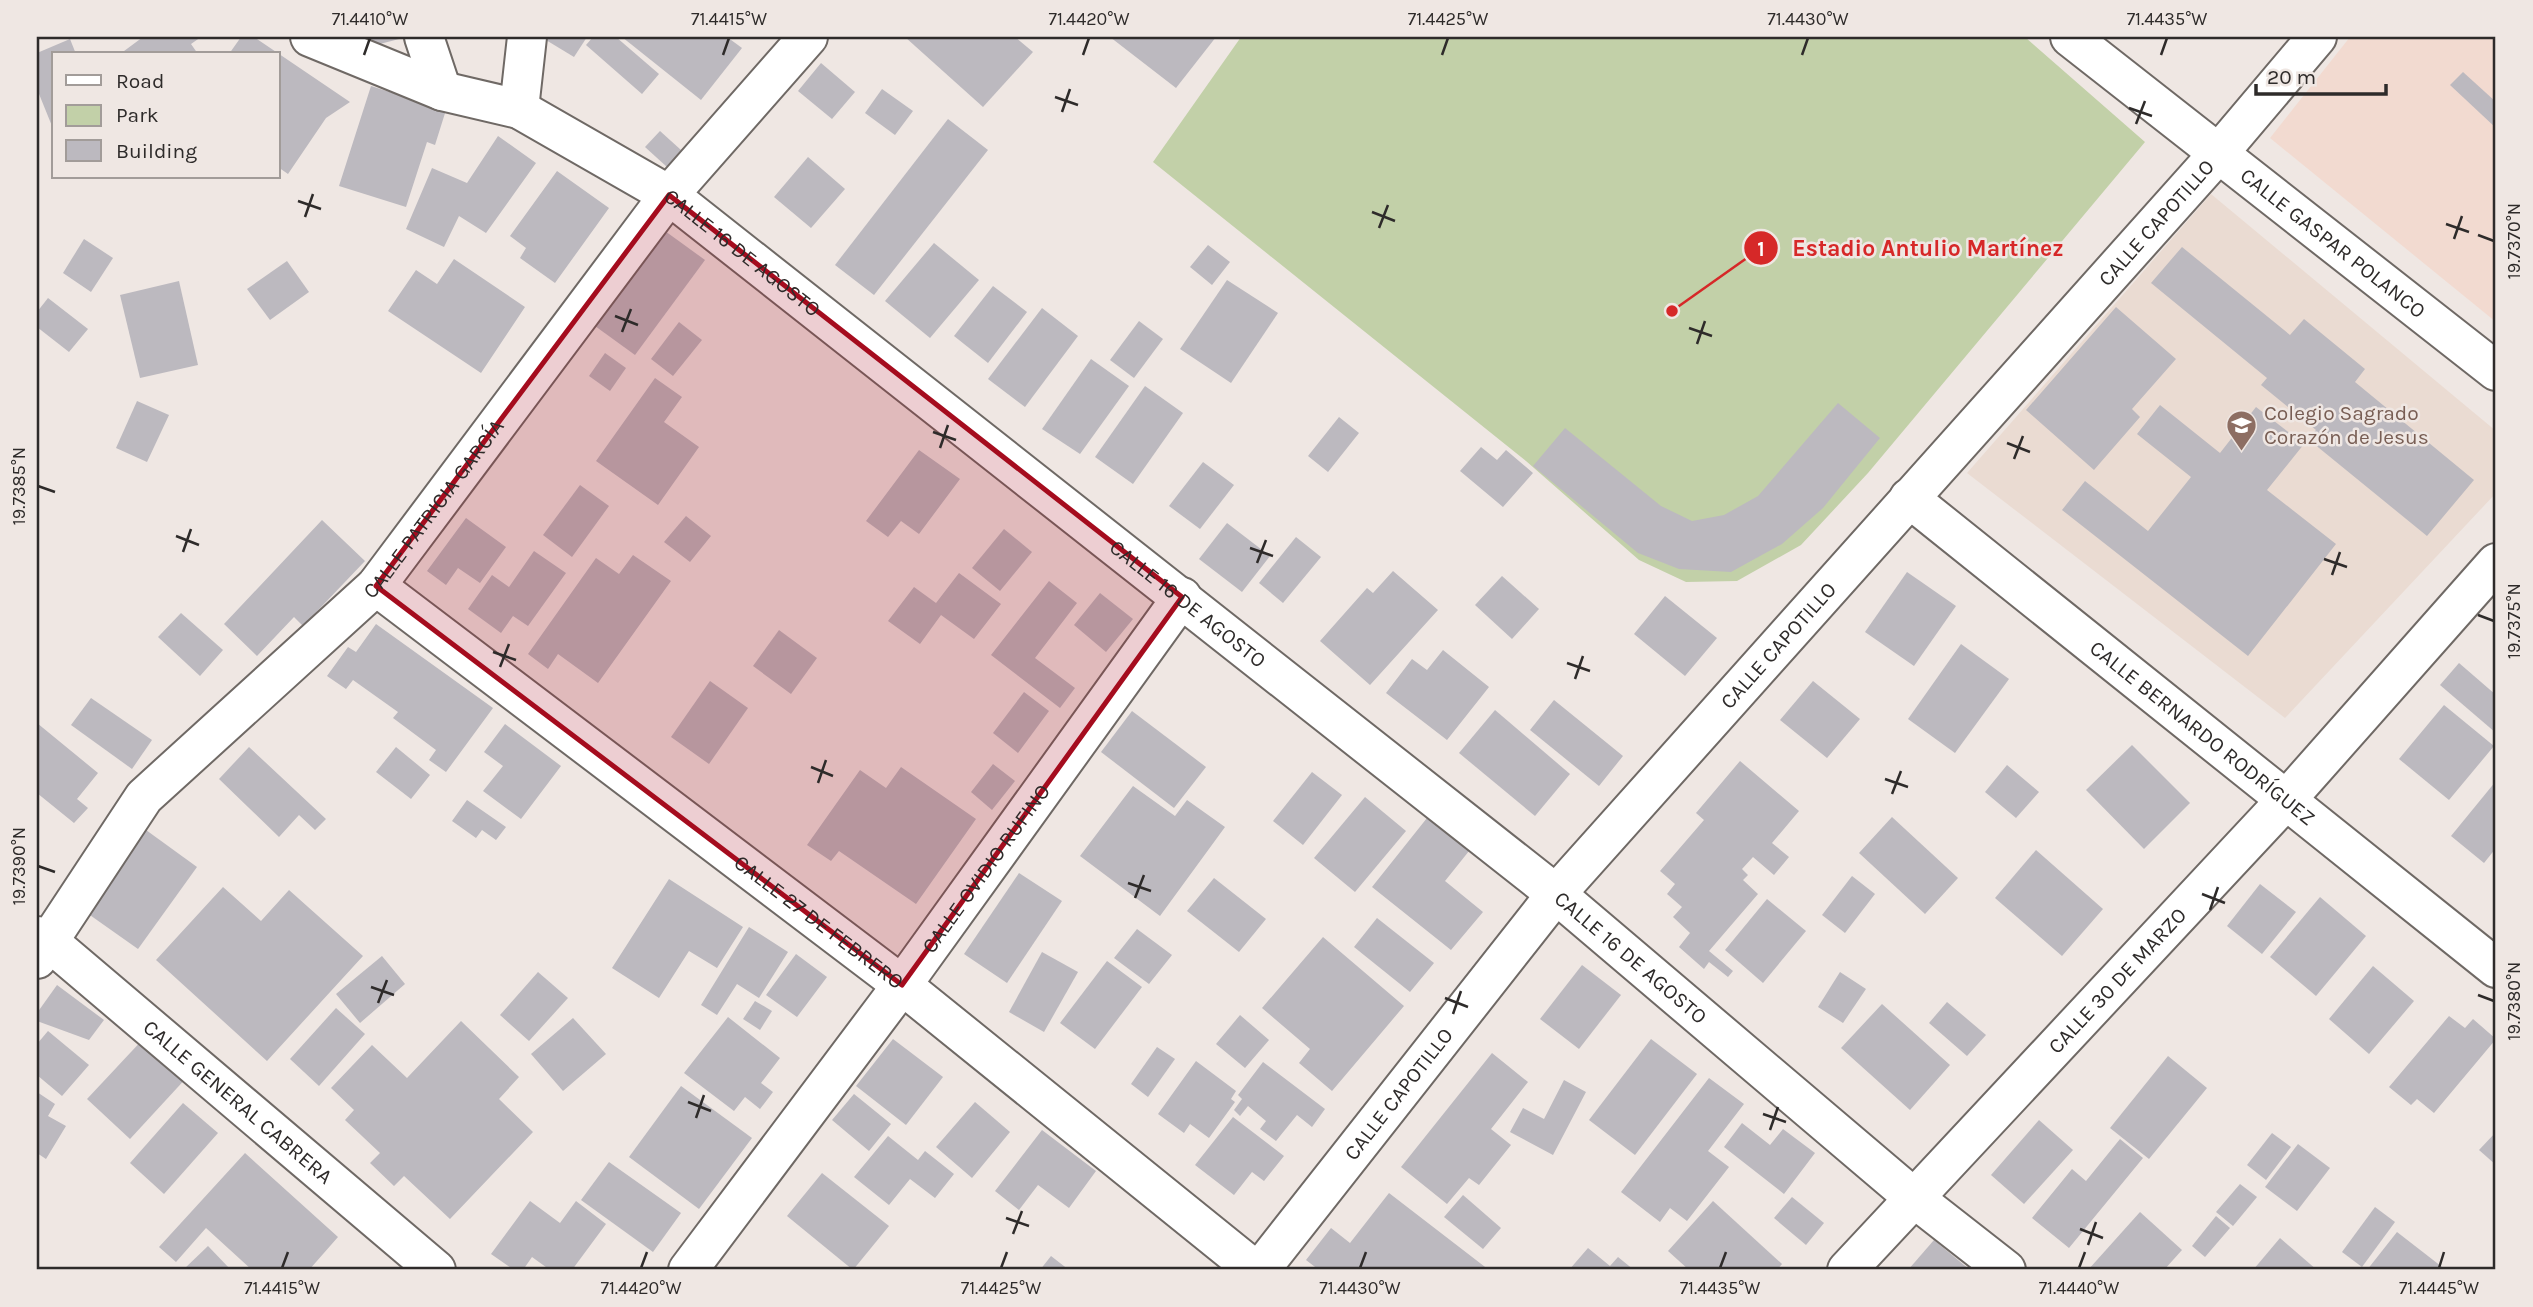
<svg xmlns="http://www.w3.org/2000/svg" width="2533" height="1307" viewBox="0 0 2533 1307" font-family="Karla,sans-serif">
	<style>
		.built { fill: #eadbd2 }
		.medical { fill: #f2dad0 }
		.green { fill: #c2d0a8 }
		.building { fill: #bcb9bf }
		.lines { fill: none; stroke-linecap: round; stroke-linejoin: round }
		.minor-casing { stroke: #6f6965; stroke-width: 42 }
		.minor { stroke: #fff; stroke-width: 38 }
		.marked { fill: #a50c1e; fill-opacity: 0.2; stroke: #a50c1e; stroke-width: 5; stroke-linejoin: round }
		.ticks { fill: none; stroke: #2e2b2a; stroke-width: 2.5 }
		.labels { text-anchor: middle; stroke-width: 5; stroke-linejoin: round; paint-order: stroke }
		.street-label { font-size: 21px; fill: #2e2b2a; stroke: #efe7e3 }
		.education-label { font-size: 21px; fill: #785e54; stroke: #efe7e3; text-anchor: start }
		.leader { fill: none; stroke: #d62828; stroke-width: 2.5 }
		.callout-dot { fill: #d62828; stroke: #efe7e3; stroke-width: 2.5 }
		.mark-label { font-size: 21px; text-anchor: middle; font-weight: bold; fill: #fff }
		.callout-label { font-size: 23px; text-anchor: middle; font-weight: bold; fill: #d62828; stroke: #efe7e3; stroke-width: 5; stroke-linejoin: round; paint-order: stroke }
		.neatline { fill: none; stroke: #2e2b2a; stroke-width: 2.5 }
		.ticks-label { font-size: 18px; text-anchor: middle; fill: #2e2b2a }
	</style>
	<rect width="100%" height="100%" fill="#efe7e3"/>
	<path class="built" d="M2211 194 2496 431V493L2285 718 1967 473Z"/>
	<path class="medical" d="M2350 37H2496V322L2270 138Z"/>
	<path class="green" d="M1241 37H2025L2145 142 1868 473 1801 545 1737 581 1686 582 1639 560 1526 461 1153 162Z"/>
	<g class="building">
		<path d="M143 37H201L191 44 198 54H120Z"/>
		<path d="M241 37H254L350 102 326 118 288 174 278 167V54H229Z"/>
		<path d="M370 37H402L403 38 372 46Z"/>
		<path d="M541 37H587L574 57Z"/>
		<path d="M593 37H616L659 74 642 94 586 45Z"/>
		<path d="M622 37H727L742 48 701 100Z"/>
		<path d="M905 37H1015L1033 52 983 107Z"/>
		<path d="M1110 37H1216L1176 88Z"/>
		<path d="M70 39 76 54H54V131L37 89V53Z"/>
		<path d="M821 63 855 92 832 119 798 91Z"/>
		<path d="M2463 72 2496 102V128L2450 85Z"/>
		<path d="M371 86 446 110 435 145 427 142 406 207 339 186Z"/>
		<path d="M882 89 913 111 895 135 865 113Z"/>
		<path d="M948 119 988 150 874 295 835 265Z"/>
		<path d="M660 131 681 150 667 167 645 147Z"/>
		<path d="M498 136 536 163 486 233 459 216 444 247 406 229 432 168 467 183Z"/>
		<path d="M808 157 845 189 811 228 774 197Z"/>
		<path d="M557 171 609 208 555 283 520 258 526 248 510 236Z"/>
		<path d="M665 231 705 260 635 355 595 326Z"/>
		<path d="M84 239 113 258 91 292 63 273Z"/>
		<path d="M934 243 979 280 930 338 885 301Z"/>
		<path d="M1208 245 1230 262 1212 285 1190 267Z"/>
		<path d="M2182 247 2290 335 2304 319 2365 369 2355 382 2474 480 2427 536 2308 439 2316 430 2261 385 2267 378 2151 283Z"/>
		<path d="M454 259 525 307 481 373 388 311 416 270 437 284Z"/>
		<path d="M287 261 309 292 270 320 247 289Z"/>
		<path d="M1227 280 1278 313 1231 383 1180 349Z"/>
		<path d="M179 281 198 365 140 378 120 295Z"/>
		<path d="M993 286 1027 312 988 363 954 336Z"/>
		<path d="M48 298 88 329 69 352 37 327V312Z"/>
		<path d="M2116 307 2176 359 2132 409 2140 417 2094 470 2026 410Z"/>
		<path d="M1042 308 1078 336 1025 407 988 379Z"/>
		<path d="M1139 321 1163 339 1134 378 1110 360Z"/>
		<path d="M679 322 702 340 673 376 651 359Z"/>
		<path d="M605 353 626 368 610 391 589 376Z"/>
		<path d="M1091 359 1129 386 1080 454 1042 429Z"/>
		<path d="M655 378 682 397 664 422 699 447 658 505 596 461Z"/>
		<path d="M1145 386 1183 413 1133 484 1095 457Z"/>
		<path d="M137 401 169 415 147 462 116 448Z"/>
		<path d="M1838 403 1880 438 1823 508 1782 544 1731 572 1679 569 1638 553 1533 466 1565 428 1661 506 1692 521 1724 515 1758 496Z"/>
		<path d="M2160 405 2220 453 2256 407 2304 444 2267 490 2336 544 2248 656 2062 510 2085 481 2148 531 2191 477 2137 434Z"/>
		<path d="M1339 417 1359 433 1328 472 1308 456Z"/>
		<path d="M1481 447 1497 460 1506 450 1533 473 1503 507 1460 471Z"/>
		<path d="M919 450 960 479 919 534 901 521 888 537 866 521Z"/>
		<path d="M1203 462 1234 485 1200 529 1169 506Z"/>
		<path d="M580 485 609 506 572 557 543 535Z"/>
		<path d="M686 516 711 536 690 562 664 542Z"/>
		<path d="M466 518 506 547 480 583 458 568 446 585 427 571Z"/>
		<path d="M322 520 365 561 303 626 294 617 257 656 224 624Z"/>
		<path d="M1227 523 1270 556 1242 592 1199 559Z"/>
		<path d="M1004 529 1032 552 1000 591 972 568Z"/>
		<path d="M1296 537 1321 557 1283 603 1259 583Z"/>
		<path d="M534 551 566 573 528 626 513 616 501 633 468 609 492 575 509 587Z"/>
		<path d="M633 555 671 581 598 683 558 654 548 669 528 654 596 558 619 574Z"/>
		<path d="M1393 571 1438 610 1370 685 1320 641 1367 588 1373 593Z"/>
		<path d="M1907 572 1956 606 1914 666 1865 632Z"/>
		<path d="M959 573 1001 604 974 639 941 615 920 644 888 621 914 587 936 603Z"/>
		<path d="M1502 576 1539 609 1512 639 1475 605Z"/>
		<path d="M1049 581 1077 603 1035 658 1075 688 1060 708 991 655Z"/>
		<path d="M1100 593 1133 619 1106 652 1074 625Z"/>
		<path d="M1665 596 1717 638 1685 676 1634 634Z"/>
		<path d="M181 613 223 650 200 676 158 637Z"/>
		<path d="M376 624 493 708 446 772 429 760 436 750 393 718 398 712 353 680 346 689 327 676 348 647 356 652Z"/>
		<path d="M779 630 817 658 791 694 753 666Z"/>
		<path d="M1961 644 2009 679 1955 753 1908 719Z"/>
		<path d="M1443 650 1489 687 1447 740 1386 693 1412 659 1427 670Z"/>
		<path d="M2459 663 2496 695V733L2440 685Z"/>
		<path d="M710 681 748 708 709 764 671 737Z"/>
		<path d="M1813 681 1860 719 1827 758 1780 720Z"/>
		<path d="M1024 692 1049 711 1018 753 993 733Z"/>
		<path d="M91 698 152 740 132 769 71 725Z"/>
		<path d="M1554 700 1623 756 1599 786 1530 730Z"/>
		<path d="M2444 705 2494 746 2449 800 2399 759Z"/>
		<path d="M1495 710 1570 774 1535 816 1459 753Z"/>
		<path d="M1132 711 1206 767 1174 808 1101 752Z"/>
		<path d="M37 723 98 773 77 799 88 808 74 823 37 793Z"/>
		<path d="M505 724 561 766 521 819 483 791 503 766 484 752Z"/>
		<path d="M2132 745 2190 803 2144 849 2086 790Z"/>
		<path d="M249 747 326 819 315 830 299 815 279 837 219 779Z"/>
		<path d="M396 747 430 775 411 799 376 772Z"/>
		<path d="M1740 761 1799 811 1772 843 1789 857 1774 875 1753 857 1742 869 1748 875 1743 880 1758 894 1709 951 1733 971 1728 977 1709 962 1704 969 1679 947 1690 933 1673 917 1682 907 1667 894 1675 884 1660 871 1704 820 1696 813Z"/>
		<path d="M993 764 1015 781 992 810 971 792Z"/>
		<path d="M2007 765 2039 792 2016 818 1985 792Z"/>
		<path d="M901 767 976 819 916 904 839 851 831 861 807 845 860 770 886 788Z"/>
		<path d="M1312 772 1342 795 1303 845 1273 821Z"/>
		<path d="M2496 781V848L2484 863 2451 836Z"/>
		<path d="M1133 786 1175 816 1187 800 1225 827 1160 916 1080 856Z"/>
		<path d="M1365 797 1406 831 1355 892 1314 858Z"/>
		<path d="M467 800 506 827 496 840 482 830 476 838 452 821Z"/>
		<path d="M1892 817 1958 878 1925 914 1859 853Z"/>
		<path d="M1427 818 1469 851 1445 881 1483 912 1451 950 1372 887Z"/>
		<path d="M146 830 197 867 138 949 87 913Z"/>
		<path d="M2036 850 2103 909 2062 956 1995 898Z"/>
		<path d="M1019 873 1062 901 1007 983 964 954Z"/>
		<path d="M1852 876 1875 894 1845 933 1822 915Z"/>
		<path d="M1214 878 1266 919 1239 952 1187 911Z"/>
		<path d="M669 879 743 927 717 968 689 951 659 998 612 968Z"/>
		<path d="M2260 884 2296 912 2262 954 2227 926Z"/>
		<path d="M223 887 261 921 289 890 363 956 267 1061 156 960Z"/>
		<path d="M2320 897 2366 936 2316 996 2270 957Z"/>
		<path d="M1767 899 1806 931 1763 983 1725 950Z"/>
		<path d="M1377 918 1434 963 1410 992 1354 947Z"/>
		<path d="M749 927 788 952 759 998 737 984 717 1015 701 1005Z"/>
		<path d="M1137 929 1172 955 1149 984 1114 958Z"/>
		<path d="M1323 937 1404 1006 1332 1091 1299 1063 1310 1049 1262 1008Z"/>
		<path d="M1042 952 1078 972 1044 1032 1009 1012Z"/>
		<path d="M796 954 827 977 797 1017 766 995Z"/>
		<path d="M382 956 405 984 360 1023 336 994Z"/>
		<path d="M1107 961 1142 987 1095 1049 1060 1023Z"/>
		<path d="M1582 965 1621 995 1579 1049 1540 1019Z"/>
		<path d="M2373 966 2414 1001 2369 1054 2329 1019Z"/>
		<path d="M538 972 568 998 529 1041 500 1015Z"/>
		<path d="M1840 972 1866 989 1843 1023 1818 1007Z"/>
		<path d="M57 985 104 1020 89 1040 37 1021V1013Z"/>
		<path d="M755 1001 772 1011 760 1030 743 1019Z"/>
		<path d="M1947 1002 1986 1035 1967 1056 1929 1023Z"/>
		<path d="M1882 1004 1950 1065 1910 1110 1841 1048Z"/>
		<path d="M336 1008 365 1034 319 1086 290 1059Z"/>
		<path d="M1240 1015 1269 1040 1245 1068 1216 1044Z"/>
		<path d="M2449 1016 2465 1028 2473 1019 2496 1039 2434 1113 2417 1099 2411 1105 2389 1087Z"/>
		<path d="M728 1017 780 1058 761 1083 773 1092 760 1109 745 1097 734 1111 684 1073Z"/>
		<path d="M573 1018 606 1054 563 1091 531 1054Z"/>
		<path d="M461 1021 519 1077 499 1099 533 1132 450 1219 404 1176 394 1186 370 1163 380 1153 345 1120 354 1110 331 1088 372 1045 407 1078Z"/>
		<path d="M48 1031 89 1065 62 1096 37 1075V1044Z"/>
		<path d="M146 1036 189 1075 130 1139 87 1099Z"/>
		<path d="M893 1039 943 1077 906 1125 856 1086Z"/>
		<path d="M1651 1039 1697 1074 1635 1155 1589 1120Z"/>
		<path d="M1157 1047 1175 1059 1148 1097 1131 1084Z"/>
		<path d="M1492 1053 1528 1082 1491 1129 1511 1145 1479 1185 1469 1178 1447 1204 1401 1167Z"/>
		<path d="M2168 1056 2207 1088 2149 1159 2110 1128Z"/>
		<path d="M1196 1061 1236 1091 1231 1099 1235 1102 1209 1138 1190 1124 1184 1133 1158 1114Z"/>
		<path d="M1263 1062 1325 1109 1312 1127 1297 1115 1276 1141 1260 1129 1266 1121 1248 1106 1240 1116 1234 1110 1242 1099 1238 1095Z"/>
		<path d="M1709 1078 1744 1104 1708 1151 1729 1167 1687 1221 1670 1208 1660 1222 1621 1192Z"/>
		<path d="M1564 1080 1586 1092 1553 1155 1510 1132 1523 1108 1544 1119Z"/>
		<path d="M681 1086 752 1138 699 1209 629 1157Z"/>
		<path d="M37 1092 55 1104 48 1116 66 1126 46 1159 37 1153Z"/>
		<path d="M854 1094 891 1124 869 1151 832 1120Z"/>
		<path d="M975 1102 1010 1132 972 1178 936 1147Z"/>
		<path d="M183 1103 218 1133 164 1194 130 1163Z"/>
		<path d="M1233 1117 1284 1156 1264 1181 1252 1172 1234 1195 1195 1165Z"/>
		<path d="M2039 1120 2073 1150 2024 1204 1991 1175Z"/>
		<path d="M1742 1123 1770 1145 1783 1129 1815 1153 1784 1194 1724 1147Z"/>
		<path d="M1042 1130 1096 1171 1069 1208 1038 1185 1019 1210 995 1191Z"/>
		<path d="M2496 1132V1165L2479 1150Z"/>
		<path d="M2272 1133 2291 1147 2266 1180 2247 1165Z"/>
		<path d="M888 1136 918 1160 925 1151 954 1174 935 1198 910 1179 889 1205 854 1177Z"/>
		<path d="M2120 1139 2143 1158 2069 1248 2032 1218 2072 1169 2086 1181Z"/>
		<path d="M2298 1144 2330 1168 2297 1211 2265 1187Z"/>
		<path d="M245 1153 338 1237 309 1270H252L206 1228 176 1262 159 1247Z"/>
		<path d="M609 1162 681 1213 653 1252 581 1200Z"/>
		<path d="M822 1173 889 1226 853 1270 787 1216Z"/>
		<path d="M2240 1184 2257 1197 2233 1226 2216 1212Z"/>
		<path d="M1389 1193 1489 1270H1319L1306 1260 1331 1228 1350 1243Z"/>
		<path d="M1463 1195 1501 1228 1483 1249 1444 1217Z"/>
		<path d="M1792 1197 1824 1223 1806 1245 1774 1218Z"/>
		<path d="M530 1201 560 1223 576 1201 606 1224 572 1270H550L532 1257 523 1270H514L491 1254Z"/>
		<path d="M1713 1201 1782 1264 1777 1270H1689L1668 1251Z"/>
		<path d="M2375 1207 2395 1222 2362 1267 2342 1252Z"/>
		<path d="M2140 1212 2182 1250 2164 1270H2088Z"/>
		<path d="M2216 1216 2230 1228 2205 1257 2192 1246Z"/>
		<path d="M2397 1232 2446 1270H2367Z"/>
		<path d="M2280 1238 2317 1270H2253Z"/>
		<path d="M1934 1240 1970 1270H1908Z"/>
		<path d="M208 1246 231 1270H183Z"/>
		<path d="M1588 1248 1610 1266 1618 1257 1634 1270H1569Z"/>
		<path d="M1051 1256 1069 1270H1040Z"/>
	</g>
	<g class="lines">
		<defs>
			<g id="minor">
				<path id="s1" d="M310 37 442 91 519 109 669 195 1556 894 1914 1198 2006 1270"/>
				<path d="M424 37 442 91"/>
				<path id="s2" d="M2070 37 2496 371"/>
				<path d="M519 109 527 37"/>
				<path id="s3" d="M1909 498 2496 968"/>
				<path id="s4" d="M376 586 902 985 1255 1270"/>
				<path id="s5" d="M37 936 47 940 436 1270"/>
				<path id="s6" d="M37 959 144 797 376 586 669 195 808 37"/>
				<path id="s7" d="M688 1270 902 985 1182 597"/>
				<path id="s8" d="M1260 1270 1556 894 2218 154 2317 37"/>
				<path id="s9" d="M1847 1270 2287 799 2496 563"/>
			</g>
		</defs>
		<use href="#minor" class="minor-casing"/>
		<use href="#minor" class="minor"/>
	</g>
	<path class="marked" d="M669 195 1182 597 902 985 376 586Z"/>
	<path class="ticks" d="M364 55 370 38M723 55 729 38M1083 55 1089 38M1442 55 1448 38M1802 55 1808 38M2161 55 2167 38M1055 97 1078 105M2129 108 2152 116M1062 112 1070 89M2136 124 2145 101M298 201 321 209M1372 212 1395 221M305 217 313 194M2446 224 2469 232M1379 228 1388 205M2478 235 2494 241M2454 239 2462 216M615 316 638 325M1689 328 1712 336M622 332 631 309M1697 344 1705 321M933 432 956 440M2007 443 2030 452M940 448 948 425M2014 459 2023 436M38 486 55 492M176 536 199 545M1250 548 1273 556M183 552 191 529M2324 559 2347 567M1257 563 1266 540M2332 575 2340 552M2478 615 2494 621M493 652 516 660M1567 663 1590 671M500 667 509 644M1575 679 1583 656M811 767 833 776M1885 779 1908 787M818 783 826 760M1892 794 1901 771M38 866 55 872M1128 883 1151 891M2202 894 2225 903M1135 898 1144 875M2210 910 2218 887M371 987 394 995M2478 995 2494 1001M1445 998 1468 1007M378 1003 387 980M1453 1014 1461 991M688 1102 711 1111M1763 1114 1786 1122M696 1118 704 1095M1770 1130 1778 1107M1006 1218 1029 1226M2080 1229 2103 1238M1013 1234 1022 1211M2088 1245 2096 1222M282 1268 288 1252M641 1268 647 1252M1001 1268 1007 1252M1360 1268 1366 1252M1720 1268 1726 1252M2079 1268 2085 1252M2439 1268 2444 1252"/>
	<defs>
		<symbol id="university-pin" viewBox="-11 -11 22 30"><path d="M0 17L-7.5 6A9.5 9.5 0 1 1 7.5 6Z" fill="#8d6e63" stroke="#efe7e3"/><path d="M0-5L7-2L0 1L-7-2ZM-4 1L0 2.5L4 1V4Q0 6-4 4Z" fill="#fff"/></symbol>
	</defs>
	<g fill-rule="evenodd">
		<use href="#university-pin" x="2224" y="408" width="35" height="47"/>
	</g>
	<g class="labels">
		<g class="street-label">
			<text dy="7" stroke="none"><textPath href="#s8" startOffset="1379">CALLE CAPOTILLO</textPath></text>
			<text dy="7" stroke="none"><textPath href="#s2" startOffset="334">CALLE GASPAR POLANCO</textPath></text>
			<text dy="7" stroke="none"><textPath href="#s1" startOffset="488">CALLE 16 DE AGOSTO</textPath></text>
			<text dy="7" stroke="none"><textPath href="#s6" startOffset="604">CALLE PATRICIA GARCÍA</textPath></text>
			<text dy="7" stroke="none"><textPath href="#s1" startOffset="1055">CALLE 16 DE AGOSTO</textPath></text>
			<text dy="7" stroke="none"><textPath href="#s8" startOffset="812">CALLE CAPOTILLO</textPath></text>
			<text dy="7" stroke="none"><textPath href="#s3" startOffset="376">CALLE BERNARDO RODRÍGUEZ</textPath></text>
			<text dy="7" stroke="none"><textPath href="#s7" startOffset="500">CALLE OVIDIO RUFINO</textPath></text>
			<text dy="7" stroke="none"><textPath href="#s4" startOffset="556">CALLE 27 DE FEBRERO</textPath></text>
			<text dy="7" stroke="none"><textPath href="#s1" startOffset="1622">CALLE 16 DE AGOSTO</textPath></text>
			<text dy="7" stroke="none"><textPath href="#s9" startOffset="396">CALLE 30 DE MARZO</textPath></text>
			<text dy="7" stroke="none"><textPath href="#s8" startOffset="224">CALLE CAPOTILLO</textPath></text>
			<text dy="7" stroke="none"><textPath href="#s5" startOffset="261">CALLE GENERAL CABRERA</textPath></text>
		</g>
		<g class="education-label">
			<text x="2264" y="420">Colegio Sagrado<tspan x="2264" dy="24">Corazón de Jesus</tspan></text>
		</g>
	</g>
	<path class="leader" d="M1672 311L1761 248"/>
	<g class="callout-dot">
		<circle cx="1672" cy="311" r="7"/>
		<circle cx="1761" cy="248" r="18"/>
	</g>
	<g class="mark-label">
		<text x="1761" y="256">1</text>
	</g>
	<g class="callout-label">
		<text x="1928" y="256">Estadio Antulio Martínez</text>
	</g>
	<rect width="2533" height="1307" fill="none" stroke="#efe7e3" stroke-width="77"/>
	<rect x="52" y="52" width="228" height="126" fill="#efe7e3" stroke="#a29c99" stroke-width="2"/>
	<rect x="66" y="75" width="35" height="10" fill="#ffffff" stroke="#a29c99" stroke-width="2"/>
	<text x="116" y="88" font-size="21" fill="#2e2b2a">Road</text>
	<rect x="66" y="105" width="35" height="21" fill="#c2d0a8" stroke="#a29c99" stroke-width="2"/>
	<text x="116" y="122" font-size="21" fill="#2e2b2a">Park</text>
	<rect x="66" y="140" width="35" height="21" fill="#bcb9bf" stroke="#a29c99" stroke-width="2"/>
	<text x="116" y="158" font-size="21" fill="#2e2b2a">Building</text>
	<path d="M2256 84v10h130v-10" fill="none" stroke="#2e2b2a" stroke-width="3.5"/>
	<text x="2267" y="84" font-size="21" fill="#2e2b2a" stroke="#efe7e3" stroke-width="5" paint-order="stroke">20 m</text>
	<rect x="38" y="38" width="2456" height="1230" class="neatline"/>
	<g class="ticks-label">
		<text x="370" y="25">71.4410°W</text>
		<text x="729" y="25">71.4415°W</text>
		<text x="1089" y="25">71.4420°W</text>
		<text x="1448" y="25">71.4425°W</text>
		<text x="1808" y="25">71.4430°W</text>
		<text x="2167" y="25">71.4435°W</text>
		<text transform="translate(2514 241) rotate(-90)" y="6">19.7370°N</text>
		<text transform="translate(19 486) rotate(-90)" y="6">19.7385°N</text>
		<text transform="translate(2514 621) rotate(-90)" y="6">19.7375°N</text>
		<text transform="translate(19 866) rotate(-90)" y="6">19.7390°N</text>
		<text transform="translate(2514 1001) rotate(-90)" y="6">19.7380°N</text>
		<text x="282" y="1294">71.4415°W</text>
		<text x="641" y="1294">71.4420°W</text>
		<text x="1001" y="1294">71.4425°W</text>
		<text x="1360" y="1294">71.4430°W</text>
		<text x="1720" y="1294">71.4435°W</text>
		<text x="2079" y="1294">71.4440°W</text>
		<text x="2439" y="1294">71.4445°W</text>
	</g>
</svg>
